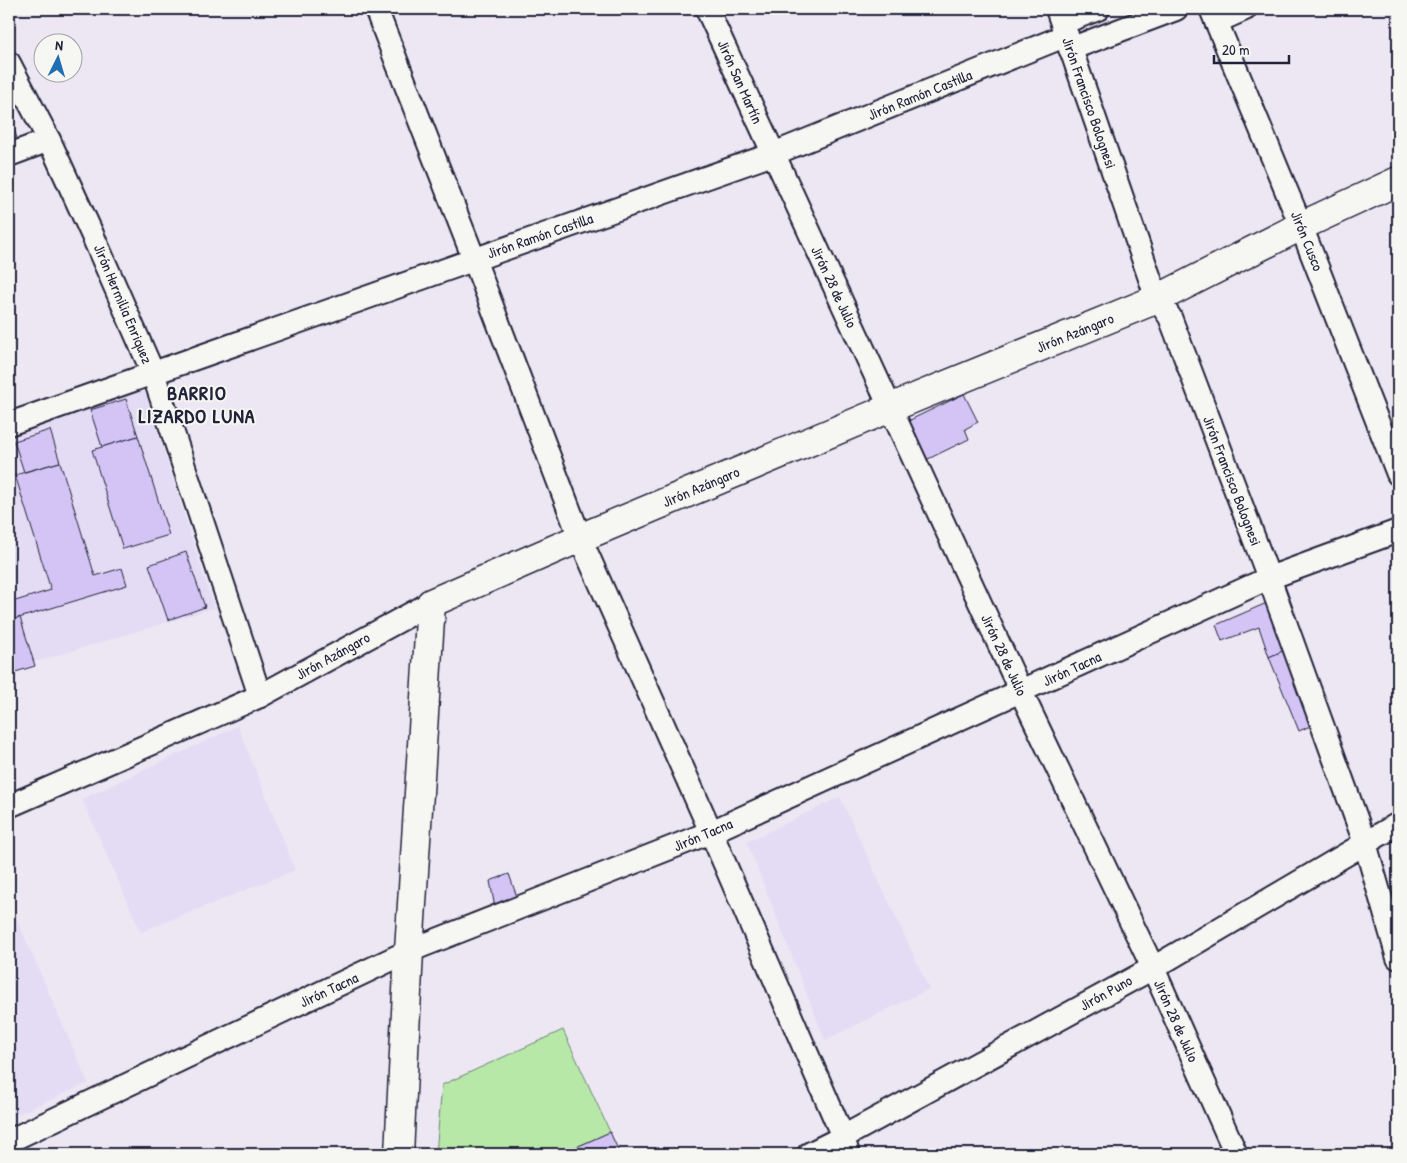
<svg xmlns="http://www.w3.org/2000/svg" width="1407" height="1163" viewBox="0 0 1407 1163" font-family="'Patrick Hand',sans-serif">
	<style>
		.built { fill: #e4dcf4 }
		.green { fill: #b7e8a8; stroke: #6c8572 }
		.building { fill: #d3c4f5; stroke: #22223b }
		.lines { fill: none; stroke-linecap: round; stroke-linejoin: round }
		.street-casing { stroke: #22223b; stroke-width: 26 }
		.secondary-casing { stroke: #22223b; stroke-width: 31 }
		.street { stroke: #f6f6f2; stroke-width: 22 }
		.secondary { stroke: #f6f6f2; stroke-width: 28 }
		.labels { text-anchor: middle; stroke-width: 4; stroke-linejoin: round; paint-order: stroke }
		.street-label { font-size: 15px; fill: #22223b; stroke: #f6f6f2 }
		.district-label { font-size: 20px; font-weight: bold; letter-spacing: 1px; fill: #22223b; stroke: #f6f6f2 }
	</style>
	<rect width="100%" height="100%" fill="#ece7f3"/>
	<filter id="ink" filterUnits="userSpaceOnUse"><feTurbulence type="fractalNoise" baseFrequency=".02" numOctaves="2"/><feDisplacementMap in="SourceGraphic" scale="10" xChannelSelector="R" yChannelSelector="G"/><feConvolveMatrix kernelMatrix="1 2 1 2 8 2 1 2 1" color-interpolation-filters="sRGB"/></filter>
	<g filter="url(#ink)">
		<g class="built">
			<path d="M143 386 214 608 9 670V435Z"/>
			<path d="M238 726 295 870 141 932 82 799Z"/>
			<path d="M840 797 929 989 825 1040 747 842Z"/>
			<path d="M9 901 88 1083 9 1118Z"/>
		</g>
		<path class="green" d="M563 1030 610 1132 561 1154H436L442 1085Z"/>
		<g class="building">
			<path d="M9 117 19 143 9 147Z"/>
			<path d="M964 394 978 422 965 429 969 439 926 460 908 421Z"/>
			<path d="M126 399 138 436 102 447 90 410Z"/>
			<path d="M50 430 60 462 24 472 14 441Z"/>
			<path d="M138 436 169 535 123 549 92 450Z"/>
			<path d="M60 462 95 576 122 568 127 585 9 621V603L51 590 15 475Z"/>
			<path d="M186 552 205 607 168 620 149 565Z"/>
			<path d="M1269 602 1287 649 1269 657 1259 627 1222 641 1216 625Z"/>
			<path d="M20 617 35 666 9 674V621Z"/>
			<path d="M1287 649 1315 724 1299 731 1269 657Z"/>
			<path d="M509 874 517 897 495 908 490 881Z"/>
			<path d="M610 1132 620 1154H561Z"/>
		</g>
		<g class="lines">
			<defs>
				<g id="street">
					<path d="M376 9 474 259 580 538 711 832 843 1137 848 1154"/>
					<path d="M707 9 1021 692 1153 968 1236 1154"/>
					<path d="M1057 9 1157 299 1170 317 1269 578 1365 843 1398 958"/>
					<path d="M1211 9 1301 226 1398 474"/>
					<path d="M1216 22 1245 9"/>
					<path d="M1062 23 1098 9"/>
					<path d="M1070 49 1176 9"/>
					<path d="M9 63 49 140 92 234 153 373 260 696"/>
					<path d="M9 155 49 140"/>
					<path d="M9 424 773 154 1067 35"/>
					<path d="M9 806 260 696 431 603"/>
					<path d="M9 1141 409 951 711 832 1269 578 1398 531"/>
					<path d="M809 1154 843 1137 1153 968 1398 824"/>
				</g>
				<path id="secondary" d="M399 1154 409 951 431 603 580 538 890 408 1157 299 1301 226 1398 181"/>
			</defs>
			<use href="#street" class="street-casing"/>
			<use href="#secondary" class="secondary-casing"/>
			<use href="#street" class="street"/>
			<use href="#secondary" class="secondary"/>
		</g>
	</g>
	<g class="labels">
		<g class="street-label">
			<text transform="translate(740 82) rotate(66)" y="5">Jirón San Martín</text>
			<text transform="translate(920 95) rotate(-22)" y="5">Jirón Ramón Castilla</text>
			<text transform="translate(1089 103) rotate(71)" y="5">Jirón Francisco Bolognesi</text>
			<text transform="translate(540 236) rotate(-19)" y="5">Jirón Ramón Castilla</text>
			<text transform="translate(1307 241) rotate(68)" y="5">Jirón Cusco</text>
			<text transform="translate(834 287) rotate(65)" y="5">Jirón 28 de Julio</text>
			<text transform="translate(123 304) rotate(67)" y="5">Jirón Hermilia Enriquez</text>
			<text transform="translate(1075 333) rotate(-22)" y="5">Jirón Azángaro</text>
			<text transform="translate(1232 481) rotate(69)" y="5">Jirón Francisco Bolognesi</text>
			<text transform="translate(701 487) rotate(-23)" y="5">Jirón Azángaro</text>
			<text transform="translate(1004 655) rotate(65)" y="5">Jirón 28 de Julio</text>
			<text transform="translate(333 656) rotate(-29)" y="5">Jirón Azángaro</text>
			<text transform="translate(1072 669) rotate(-25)" y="5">Jirón Tacna</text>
			<text transform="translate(703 835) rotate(-23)" y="5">Jirón Tacna</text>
			<text transform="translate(329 990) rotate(-25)" y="5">Jirón Tacna</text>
			<text transform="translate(1106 993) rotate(-29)" y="5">Jirón Puno</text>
			<text transform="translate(1176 1021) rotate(66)" y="5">Jirón 28 de Julio</text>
		</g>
		<g class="district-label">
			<text x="197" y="400">BARRIO<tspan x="197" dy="23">LIZARDO LUNA</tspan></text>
		</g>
	</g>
	<rect width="1407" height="1163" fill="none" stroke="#f6f6f2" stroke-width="30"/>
	<rect x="15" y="15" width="1377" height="1133" fill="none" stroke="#22223b" stroke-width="2" filter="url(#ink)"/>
	<g transform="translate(58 58) rotate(5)"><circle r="24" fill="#f6f6f2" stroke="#a1a1a9"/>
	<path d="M0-4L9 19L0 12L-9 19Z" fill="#1f6fb2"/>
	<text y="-8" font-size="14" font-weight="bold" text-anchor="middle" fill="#22223b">N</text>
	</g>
	<path d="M1214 55v8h75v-8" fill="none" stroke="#22223b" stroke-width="2.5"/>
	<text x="1222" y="55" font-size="15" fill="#22223b" stroke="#f6f6f2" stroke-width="4" paint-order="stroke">20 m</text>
</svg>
